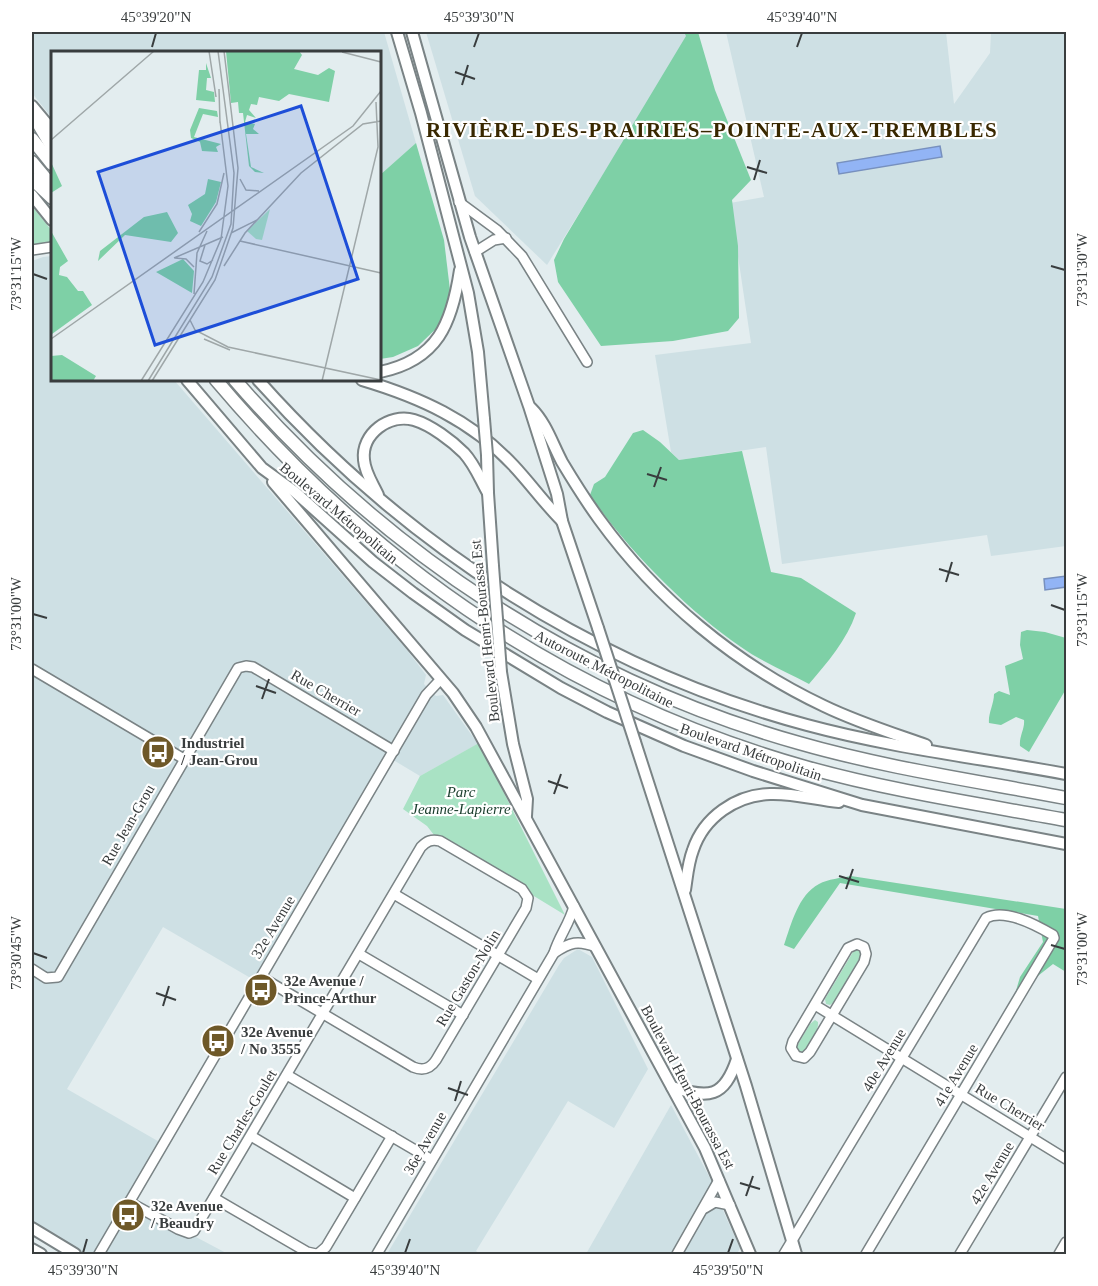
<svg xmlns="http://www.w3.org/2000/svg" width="1098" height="1286" viewBox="0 0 1098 1286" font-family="Georgia,serif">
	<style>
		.built { fill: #cee0e4 }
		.green { fill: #a9e2c4 }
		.forest { fill: #7ed0a6 }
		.water { fill: #92b4f5; stroke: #7790be; stroke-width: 1.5 }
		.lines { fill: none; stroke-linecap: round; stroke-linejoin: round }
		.minor-casing { stroke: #7a8385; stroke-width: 12 }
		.major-casing { stroke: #7a8385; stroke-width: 14 }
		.highway-casing { stroke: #7a8385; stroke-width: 15 }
		.minor { stroke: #fff; stroke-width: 9 }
		.major { stroke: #fff; stroke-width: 10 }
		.highway { stroke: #fff; stroke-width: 12 }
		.major-bridge-casing { stroke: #7a8385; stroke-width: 14; stroke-linecap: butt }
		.major-bridge { stroke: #fff; stroke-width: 10 }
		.ticks { fill: none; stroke: #393d3e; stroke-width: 2 }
		.labels { text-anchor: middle; stroke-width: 4.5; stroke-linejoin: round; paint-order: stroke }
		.street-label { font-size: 15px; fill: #393d3e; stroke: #fff }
		.poi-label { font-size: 15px; font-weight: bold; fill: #393d3e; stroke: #fff; text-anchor: start }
		.park-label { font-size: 15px; font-style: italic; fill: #183c2b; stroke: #fff }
		.district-label { font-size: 21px; font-weight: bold; letter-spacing: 1.5px; fill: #392800; stroke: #fff }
		.inset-road { fill: none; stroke: #9fa7a8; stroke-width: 1.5 }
		.view { fill: #1d4ed8; fill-opacity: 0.15; stroke: #1d4ed8; stroke-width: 3 }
		.inset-edge { fill: none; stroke: #393d3e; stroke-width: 3 }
		.neatline { fill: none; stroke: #393d3e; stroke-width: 2 }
		.ticks-label { font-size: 15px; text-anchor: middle; fill: #393d3e }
	</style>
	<rect width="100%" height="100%" fill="#e3edef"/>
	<g class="built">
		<path d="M32 32H384L416 143 380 175V52H52V118L32 93Z"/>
		<path d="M426 32H685L688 38 547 265 475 196Z"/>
		<path d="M726 32H946L954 104 990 53 991 32H1066V546L991 556 987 535 782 564 766 447 679 460 671 452 655 355 751 343 730 203 764 197Z"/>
		<path d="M52 256V380H174L407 650 426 675 424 684 436 696 443 695 478 744 420 776 385 755 254 980 163 927 67 1089 163 1144 130 1202 228 1254H75L32 1228V261L43 257Z"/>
		<path d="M578 949 592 957 648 1069 614 1128 568 1101 476 1251 480 1254H387L559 965 564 958Z"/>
		<path d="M671 1105 710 1178 725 1215 740 1248 737 1254H586Z"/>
	</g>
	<g class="green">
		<path d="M32 206 52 231V243L32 245Z"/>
		<path d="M479 743 565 915 434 835 427 826 403 809 420 776Z"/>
		<path d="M857 949 861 952V956L834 1002 830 1005 826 1004 825 999 853 952Z"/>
		<path d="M815 1020 818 1022C819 1031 808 1049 800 1054L796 1049 797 1046 810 1024Z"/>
	</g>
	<g class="forest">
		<path d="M684 32H698L715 90 751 180 732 200 738 246 739 318 728 331 673 341 601 346 558 282 554 260 564 239 686 36Z"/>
		<path d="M416 143 444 240 450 290 442 323 418 346 393 357 380 359V175Z"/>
		<path d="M643 430 660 442 679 460 742 451 771 572 801 578 856 613C847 640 827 663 809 684 787 672 762 662 741 647 688 611 626 548 590 495L594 484 605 477 633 433Z"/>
		<path d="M1027 630 1045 632 1066 638V689L1029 752 1020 746C1019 736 1025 729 1024 720L1016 717 1001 725 989 723C988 714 994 704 994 694L999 691 1010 695 1005 666 1023 659 1020 645 1021 632Z"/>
		<path d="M851 876 1066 909V972L1053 964 1015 994 1020 977 1043 942 1038 916 840 883 794 949 784 945C791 925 798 895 819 884 828 879 841 878 851 876Z"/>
	</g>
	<g class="water">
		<path d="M940 146 942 157 839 174 837 163Z"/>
		<path d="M1066 576V587L1045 590 1044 579Z"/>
	</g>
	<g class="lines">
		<defs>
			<g id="minor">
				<path d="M459 202 497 230 522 256 587 362"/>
				<path d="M32 250 52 247"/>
				<path d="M475 252 494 240 506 238"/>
				<path d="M32 669 184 759"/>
				<path d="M394 894 538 979"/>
				<path d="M857 944 864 947 866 954 864 962 810 1052 804 1058 796 1056 791 1048 793 1041 848 948Z"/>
				<path d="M554 953C570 942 578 940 596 947"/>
				<path d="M359 954 463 1015"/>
				<path d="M32 969 46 978 58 977 238 668 246 666 253 667 394 751"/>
				<path d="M815 1005 1066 1159"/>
				<path d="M287 1075 432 1160"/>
				<path d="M251 1136 355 1198"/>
				<path d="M214 1198 307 1252 316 1254"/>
				<path d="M129 1202 178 1229 189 1233 194 1231 421 847C427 841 431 839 440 841L522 889 528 898 526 908 436 1060C430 1069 423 1071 413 1067L261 977"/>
				<path d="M705 1208 715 1202 730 1205"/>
				<path d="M99 1254 426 695 441 679"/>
				<path d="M318 1254 326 1247 392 1136"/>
				<path d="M377 1254 554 953C559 936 570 923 574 906"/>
				<path d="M677 1254 719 1180"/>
				<path d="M784 1254 986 918C1005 908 1036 925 1053 935L1054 938 866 1254"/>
				<path d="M960 1254 1066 1077"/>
				<path d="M1059 1254 1066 1242"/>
			</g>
			<g id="major">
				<path d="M397 32 421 113 468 293 478 352 484 419"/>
				<path d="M412 32 470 237 529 406 557 494 562 521 598 628"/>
				<path d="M32 106 52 130"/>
				<path d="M32 195 52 220"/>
				<path d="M380 372C438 360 452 323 460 270"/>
				<path d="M187 380 262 468 295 492 373 562 413 593 465 630 561 688 607 712 684 746 753 771 862 805 1066 844"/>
				<path d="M258 380C404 544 594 668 807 725 892 748 980 758 1066 774"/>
				<path d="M362 380C419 397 471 420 513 465 530 483 544 503 562 521"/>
				<path d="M531 408C546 423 552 443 562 462 574 482 586 501 599 519 657 599 735 664 824 706 857 722 892 733 926 745"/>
				<path d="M487 455 488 493 493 566"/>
				<path d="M273 482 453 693 476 727 705 1148 750 1254"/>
				<path d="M378 495C373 484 365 473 364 460 361 434 389 413 414 420 431 425 452 441 464 453 475 465 480 479 488 493"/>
				<path d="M501 672 513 744 527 799 526 816"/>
				<path d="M635 742 746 1086 796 1254"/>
				<path d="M685 890C687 877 688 863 693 850 704 817 736 795 770 794 793 793 817 800 839 802"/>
				<path d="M672 1087C709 1099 724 1098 737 1059"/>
				<path d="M32 1228 75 1254"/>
				<path d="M32 1249 41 1254"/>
			</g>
			<g id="highway">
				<path d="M32 113 52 147"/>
				<path d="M32 139 52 164"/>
				<path d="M32 162 52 186"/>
				<path d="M32 179 52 198"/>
				<path d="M216 380C374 567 568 700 805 767 891 791 979 804 1066 820"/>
				<path d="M235 380C384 552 578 681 799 743 886 768 977 781 1066 798"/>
			</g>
		</defs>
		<use href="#minor" class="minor-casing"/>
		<use href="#major" class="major-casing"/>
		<use href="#highway" class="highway-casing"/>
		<use href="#minor" class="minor"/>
		<use href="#major" class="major"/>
		<use href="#highway" class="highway"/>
		<defs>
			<g id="major-bridge">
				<path d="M484 419 487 455"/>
				<path d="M493 566 501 672"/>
				<path d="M598 628 635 742"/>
			</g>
		</defs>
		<use href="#major-bridge" class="major-bridge-casing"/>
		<use href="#major-bridge" class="major-bridge"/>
	</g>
	<path class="ticks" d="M152 47 156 33M474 47 479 33M797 47 802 33M455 72 475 79M462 85 468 65M747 167 767 173M754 180 760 160M1051 266 1065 270M33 274 47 279M647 474 667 480M654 487 661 467M939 569 959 575M946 582 952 562M1051 605 1065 610M33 614 47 618M256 686 276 693M262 699 269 679M548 781 568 788M554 794 561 774M839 876 859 882M846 889 853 869M1051 945 1065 949M33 953 47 958M156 993 176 1000M163 1006 169 986M448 1088 468 1095M455 1101 461 1081M740 1183 760 1189M746 1196 753 1176M83 1253 87 1239M405 1253 410 1239M728 1253 733 1239"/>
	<defs>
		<symbol id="bus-disc" viewBox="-11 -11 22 22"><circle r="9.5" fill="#6e5828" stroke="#fff"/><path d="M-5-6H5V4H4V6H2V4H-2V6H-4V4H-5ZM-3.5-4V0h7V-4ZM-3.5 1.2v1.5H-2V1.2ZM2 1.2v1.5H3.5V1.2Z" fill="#fff"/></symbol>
	</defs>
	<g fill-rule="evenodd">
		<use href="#bus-disc" x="139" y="733" width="38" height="38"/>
		<use href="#bus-disc" x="242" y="971" width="38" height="38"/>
		<use href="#bus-disc" x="199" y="1022" width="38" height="38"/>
		<use href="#bus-disc" x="109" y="1196" width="38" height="38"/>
	</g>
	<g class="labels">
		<g class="street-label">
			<text transform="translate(339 513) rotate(40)" y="5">Boulevard Métropolitain</text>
			<text transform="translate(485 631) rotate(-96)" y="5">Boulevard Henri-Bourassa Est</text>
			<text transform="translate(604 669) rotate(27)" y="5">Autoroute Métropolitaine</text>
			<text transform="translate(326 693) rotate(30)" y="5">Rue Cherrier</text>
			<text transform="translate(751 752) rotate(19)" y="5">Boulevard Métropolitain</text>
			<text transform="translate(128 825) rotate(-60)" y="5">Rue Jean-Grou</text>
			<text transform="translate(273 927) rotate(-59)" y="5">32e Avenue</text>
			<text transform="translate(468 978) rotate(-59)" y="5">Rue Gaston-Nolin</text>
			<text transform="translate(884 1060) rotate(-59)" y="5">40e Avenue</text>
			<text transform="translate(956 1075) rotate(-59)" y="5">41e Avenue</text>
			<text transform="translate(688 1087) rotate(62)" y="5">Boulevard Henri-Bourassa Est</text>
			<text transform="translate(1010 1107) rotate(31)" y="5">Rue Cherrier</text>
			<text transform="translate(242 1122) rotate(-59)" y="5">Rue Charles-Goulet</text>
			<text transform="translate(425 1143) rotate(-60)" y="5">36e Avenue</text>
			<text transform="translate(992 1173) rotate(-59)" y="5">42e Avenue</text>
		</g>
		<g class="poi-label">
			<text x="181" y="748">Industriel<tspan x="181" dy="17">/ Jean-Grou</tspan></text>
			<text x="284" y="986">32e Avenue /<tspan x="284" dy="17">Prince-Arthur</tspan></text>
			<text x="241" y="1037">32e Avenue<tspan x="241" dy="17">/ No 3555</tspan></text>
			<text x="151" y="1211">32e Avenue<tspan x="151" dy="17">/ Beaudry</tspan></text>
		</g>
		<g class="park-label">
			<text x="461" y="797">Parc<tspan x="461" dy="17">Jeanne-Lapierre</tspan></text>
		</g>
		<g class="district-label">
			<text x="712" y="137">RIVIÈRE-DES-PRAIRIES–POINTE-AUX-TREMBLES</text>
		</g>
	</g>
	<g transform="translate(51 51)">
		<rect width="330" height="330" fill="#e3edef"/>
		<path d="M219 158 211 189 205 188 196 180Z" fill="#a9e2c4"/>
		<path d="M175 0H248L251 4 243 18 267 24 278 17 284 20 278 51 238 43 228 50 208 46 206 54 200 53 198 59 205 67 196 64 194 71 204 73 202 78 208 83H195L200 116 213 122 204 121 198 115 192 62H188L187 51 180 52ZM155 12 160 27H156L155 39 163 41 164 51 145 49 148 19H155ZM148 57 166 60 167 66 152 63 143 86 170 93 165 96 167 101 151 100 149 91 140 87 139 79ZM0 111 11 135 0 142ZM157 128 170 131 165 151 150 175 139 170 141 163 137 154 154 143ZM116 161 127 182 120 191 74 184 47 210 49 200 93 166ZM0 180 17 210 9 216 8 224 16 226 27 240H32L41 254 1 283ZM132 208 143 220 141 242 105 221ZM11 304 45 325 42 330H0V305Z" fill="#7ed0a6"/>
		<path class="inset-road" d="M158 0 165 46M291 1 330 11M168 38 169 72M0 89 103 0M189 128 195 139 208 140M148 181 166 153 173 122M180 182 206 169M189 190 330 222M154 194 149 210 156 213 162 209M123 207 172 186M124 207 135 208 143 216M173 215 194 182 250 122 312 73 330 70M143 243 146 202 156 180M139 269 144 279 177 296 330 329M0 288 302 75 330 40M153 288 179 299M90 330 152 231 170 188 177 135 169 70M97 330 161 226 180 173 183 122 167 0M101 330 164 229 182 177 187 117 173 0M271 330 327 96 325 51"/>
		<path class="view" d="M250 55 307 228 104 294 47 121Z"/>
		<rect width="330" height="330" class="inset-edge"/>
	</g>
	<rect width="1098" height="1286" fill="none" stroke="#ffffff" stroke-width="66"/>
	<rect x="33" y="33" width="1032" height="1220" class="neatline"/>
	<g class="ticks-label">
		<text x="156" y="22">45°39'20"N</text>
		<text x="479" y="22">45°39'30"N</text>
		<text x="802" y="22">45°39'40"N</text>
		<text transform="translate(1082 270) rotate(-90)" y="5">73°31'30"W</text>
		<text transform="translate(16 274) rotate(-90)" y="5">73°31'15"W</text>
		<text transform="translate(1082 610) rotate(-90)" y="5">73°31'15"W</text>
		<text transform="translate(16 614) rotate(-90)" y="5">73°31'00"W</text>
		<text transform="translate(1082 949) rotate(-90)" y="5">73°31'00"W</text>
		<text transform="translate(16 953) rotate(-90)" y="5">73°30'45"W</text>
		<text x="83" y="1275">45°39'30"N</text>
		<text x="405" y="1275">45°39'40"N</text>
		<text x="728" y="1275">45°39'50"N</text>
	</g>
</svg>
